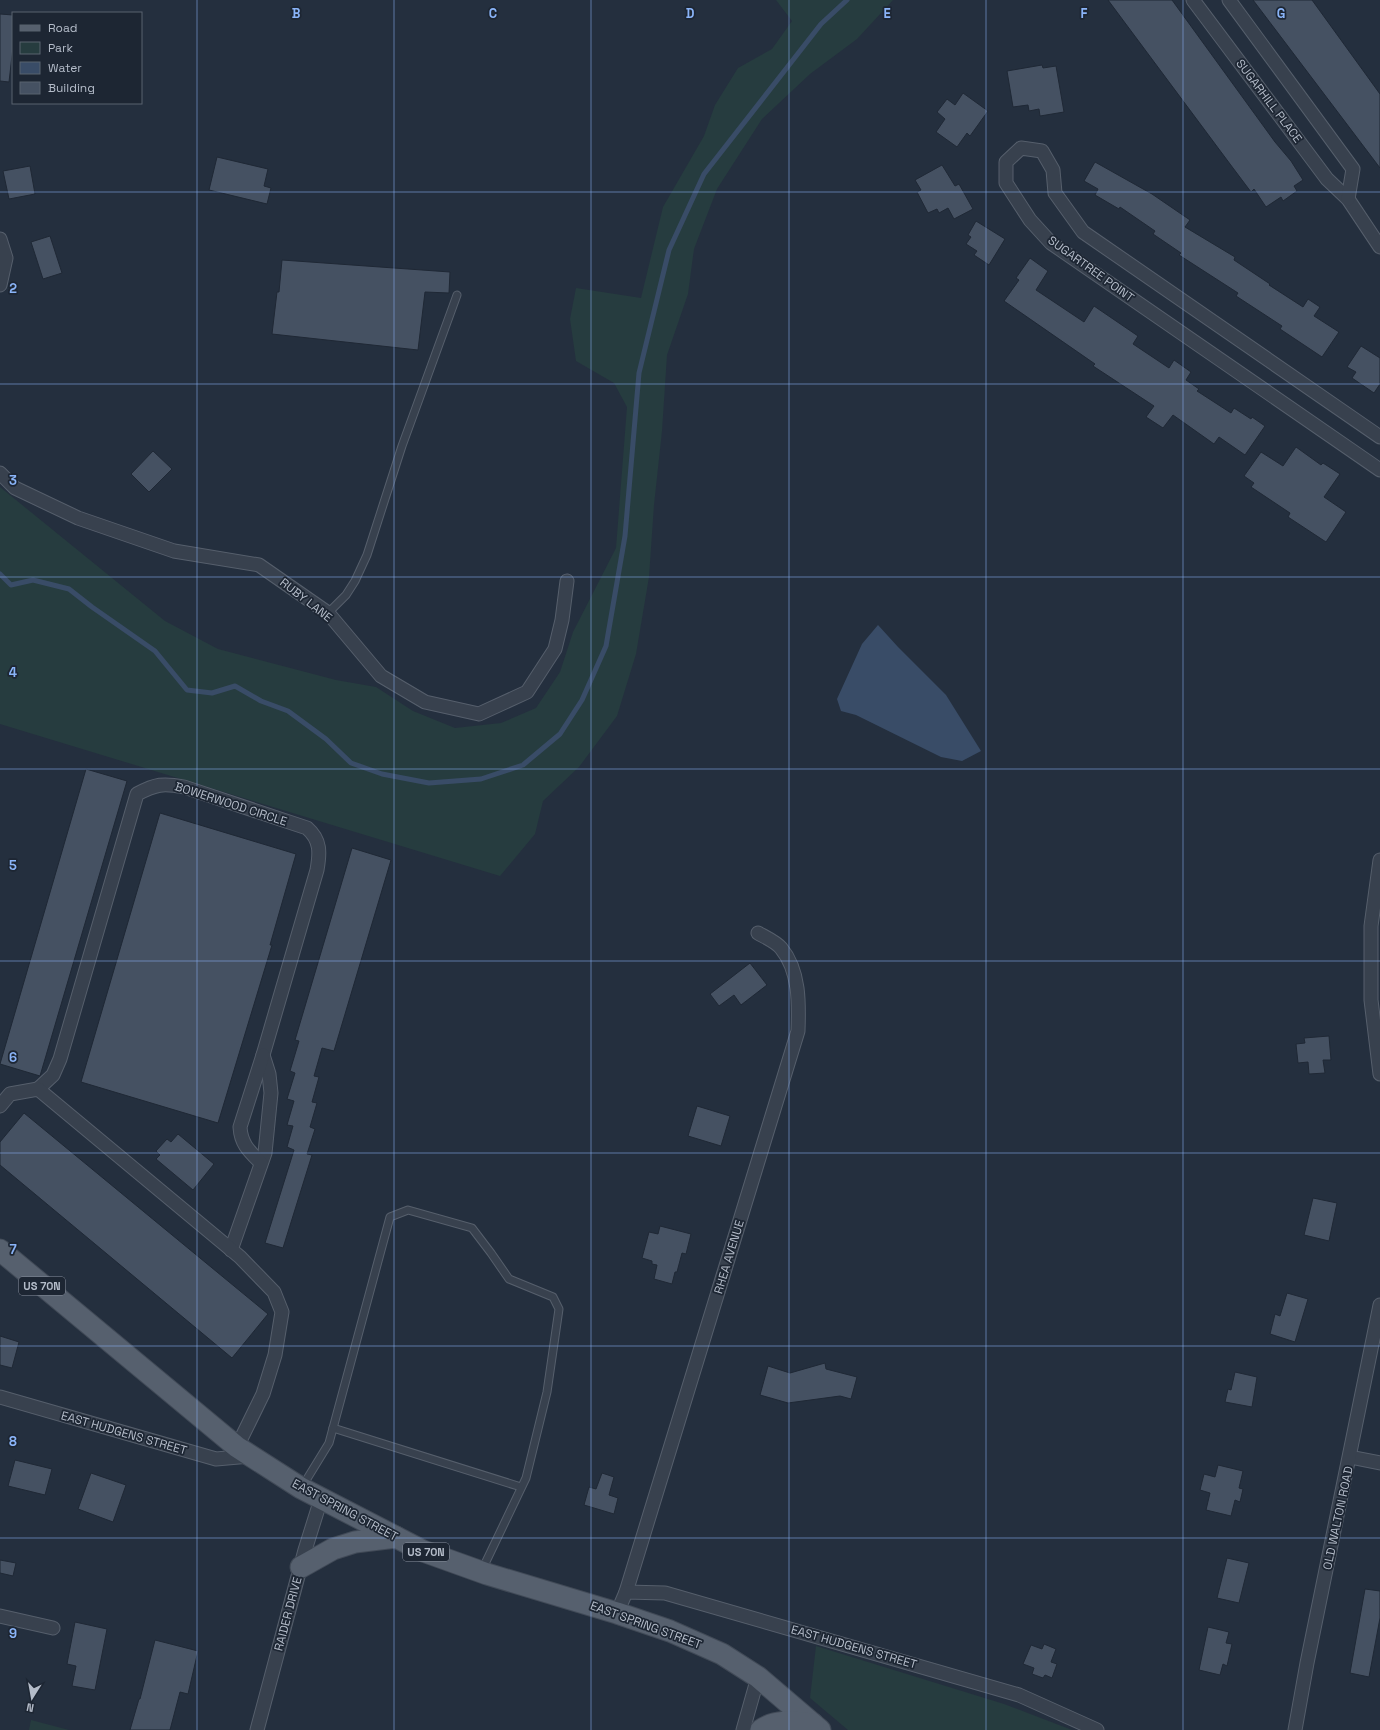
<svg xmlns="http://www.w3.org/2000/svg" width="1380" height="1730" viewBox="0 0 1380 1730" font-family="'Space Grotesk',sans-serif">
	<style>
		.green { fill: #263c3f }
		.water { fill: #394c67 }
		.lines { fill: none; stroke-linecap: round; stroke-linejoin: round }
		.stream { stroke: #394c67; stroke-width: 5 }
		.building { fill: #455162; stroke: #1f2835 }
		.lane-casing { stroke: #565f6c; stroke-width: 9 }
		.street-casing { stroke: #565f6c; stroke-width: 15 }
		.primary-casing { stroke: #414a57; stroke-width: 23 }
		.lane { stroke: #38414e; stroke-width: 7 }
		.street { stroke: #38414e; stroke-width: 13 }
		.primary { stroke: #56606e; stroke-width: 21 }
		.grid { fill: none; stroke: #8ab4f8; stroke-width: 1; stroke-opacity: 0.55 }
		.labels { text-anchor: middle; stroke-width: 3.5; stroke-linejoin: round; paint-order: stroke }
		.shield { fill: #1d2633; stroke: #878f9c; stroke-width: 1 }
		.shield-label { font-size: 11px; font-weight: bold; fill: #b4bcc9 }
		.street-label { font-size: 12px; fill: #b4bcc9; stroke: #1d2633 }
		.grid-label { font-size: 13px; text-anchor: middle; font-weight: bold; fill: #8ab4f8; stroke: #1d2633; stroke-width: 3.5; stroke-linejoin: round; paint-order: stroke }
	</style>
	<rect width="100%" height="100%" fill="#242f3e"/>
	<g class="green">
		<path d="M776 0H893L857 39 810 74 762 119 717 189 694 249 688 294 667 355 662 431 654 505 649 577 636 654 617 716 579 767 543 801 535 834 500 876 0 724V487L165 621 218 649 336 680 376 687 413 711 455 728 501 723 536 708 560 672 573 632 616 548 627 407 614 383 576 361 570 319 576 288 641 298 663 207 704 136 715 105 738 68 772 49 792 21Z"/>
		<path d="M816 1646 1004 1704 1072 1730H848L810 1698Z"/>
		<path d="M31 1720 69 1730H29Z"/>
	</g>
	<path class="water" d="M878 625 898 647 946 695 981 751 962 761 941 757 856 715 841 711 837 699 862 644Z"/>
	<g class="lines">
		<path class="stream" d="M0 574 11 585 33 580 69 589 92 607 155 651 187 690 212 693 235 686 261 701 288 711 326 739 351 763 382 774 429 783 481 779 523 765 560 734 582 700 606 646 625 536 639 373 669 250 704 174 821 24 847 0"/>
	</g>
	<g class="building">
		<path d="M1108 0H1172L1275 142 1291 161 1303 180 1294 186 1297 191 1283 201 1281 197 1266 207 1254 189 1251 192 1230 164Z"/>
		<path d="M1253 0H1312L1380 94V168Z"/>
		<path d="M0 14 13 15V47L9 82 0 81Z"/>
		<path d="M1042 65 1043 68 1056 66 1064 112 1040 116 1039 109 1029 111 1028 105 1013 107 1007 71Z"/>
		<path d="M963 93 988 111 970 136 967 133 957 147 936 132 945 119 937 112 947 99 955 105Z"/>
		<path d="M217 157 268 169 264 186 271 188 267 204 209 190Z"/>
		<path d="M1095 162 1152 194 1190 220 1185 227 1235 257 1234 260 1270 284 1269 285 1303 307 1308 299 1320 307 1314 316 1339 332 1322 357 1280 329 1282 326 1236 296 1238 293 1179 255 1181 253 1153 234 1155 231 1120 207 1119 209 1095 195 1098 189 1084 181Z"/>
		<path d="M942 165 955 186 959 184 973 209 954 219 948 208 939 213 937 209 928 213 917 192 921 190 915 180Z"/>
		<path d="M30 166 35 194 9 199 3 171Z"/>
		<path d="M976 221 1005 239 989 265 974 255 977 251 966 244 971 237 968 235Z"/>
		<path d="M50 236 62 273 43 279 31 242Z"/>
		<path d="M1030 258 1048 271 1036 290 1084 322 1094 306 1138 336 1133 344 1169 368 1174 360 1191 372 1186 380 1199 389 1197 391 1231 413 1234 408 1251 419 1252 417 1265 426 1245 455 1219 437 1214 444 1173 415 1163 428 1146 417 1154 406 1093 366 1095 364 1004 301 1019 280 1016 278Z"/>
		<path d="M282 260 450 272 449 293 425 292 418 350 272 334 277 292H279Z"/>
		<path d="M1361 346 1380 358V384L1374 393 1352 378 1356 372 1347 367Z"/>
		<path d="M1296 447 1321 465 1323 463 1340 474 1324 497 1346 512 1326 542 1288 517 1290 513 1251 487 1254 483 1244 476 1261 452 1283 466Z"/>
		<path d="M153 451 172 469 149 492 131 474Z"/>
		<path d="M86 769 127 781 40 1076 0 1064Z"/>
		<path d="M160 813 296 854 270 945H272L218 1123 81 1082Z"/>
		<path d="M352 848 391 860 334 1051 322 1048 314 1076 319 1077 312 1102 317 1103 310 1127 315 1129 307 1154 312 1155 283 1248 265 1243 294 1150 287 1147 293 1126 287 1125 294 1101 287 1099 295 1073 290 1071 299 1041 295 1040Z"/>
		<path d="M750 963 767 985 741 1005 734 995 719 1006 710 994Z"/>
		<path d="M1329 1036 1331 1060H1323L1325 1073 1309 1074 1308 1062 1298 1063 1296 1044 1305 1043 1304 1038Z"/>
		<path d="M697 1106 730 1116 721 1146 688 1136Z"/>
		<path d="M24 1113 268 1314 232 1358 0 1165V1142Z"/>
		<path d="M178 1134 214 1164 193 1190 156 1159 160 1155 156 1151 167 1139 171 1142Z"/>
		<path d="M1313 1198 1337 1203 1329 1241 1304 1235Z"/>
		<path d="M660 1226 691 1234 686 1254 682 1253 677 1272H675L672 1284 654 1279 657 1265 652 1264V1261L642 1258 649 1232 658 1234Z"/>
		<path d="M1287 1293 1308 1299 1295 1342 1270 1334 1275 1314 1280 1316Z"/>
		<path d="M0 1336 19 1342 12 1368 0 1365Z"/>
		<path d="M825 1363 826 1369 857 1377 851 1399 840 1396 788 1403 760 1395 768 1366 790 1373Z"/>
		<path d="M1235 1372 1257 1377 1252 1407 1225 1402 1228 1389 1231 1390Z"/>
		<path d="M15 1460 52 1469 45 1495 8 1486Z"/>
		<path d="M1218 1465 1243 1471 1239 1488 1243 1489 1240 1502 1235 1500 1231 1516 1206 1510 1210 1493 1200 1490 1204 1474 1215 1477Z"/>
		<path d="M91 1473 126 1485 113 1522 78 1509Z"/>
		<path d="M602 1473 614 1477 609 1495 618 1498 614 1514 584 1505 589 1487 596 1489Z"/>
		<path d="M1227 1558 1249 1563 1239 1603 1217 1598Z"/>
		<path d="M0 1560 16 1563 13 1576 0 1573Z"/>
		<path d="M1365 1589 1380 1591V1618L1369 1677 1350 1673Z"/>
		<path d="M75 1622 107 1629 95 1690 72 1686 76 1666 67 1664Z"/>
		<path d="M1208 1627 1229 1632 1226 1643 1232 1644 1227 1666 1223 1664 1220 1675 1199 1670Z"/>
		<path d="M155 1640 198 1651 188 1694 180 1692 170 1730H130L139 1699H140Z"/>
		<path d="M1044 1644 1056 1649 1051 1662 1057 1664 1052 1678 1045 1675 1043 1678 1032 1674 1034 1668 1023 1664 1031 1645 1042 1649Z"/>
	</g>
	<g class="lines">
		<defs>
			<g id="lane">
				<path d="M328 613 346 595 355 581 367 555 402 446 457 295"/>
				<path d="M333 1428 521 1487"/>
				<path d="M302 1487 329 1443 390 1217 408 1210 472 1228 491 1253 509 1279 553 1297 559 1309 547 1392 526 1478 482 1570"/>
			</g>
			<g id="street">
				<path d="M1193 0 1327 179 1348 199 1380 247"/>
				<path d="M1229 0 1353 169 1348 199"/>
				<path d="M0 239 6 258 0 285"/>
				<path d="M1380 437 1083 232 1055 193 1053 170 1042 151 1021 148 1006 162V183L1030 220 1051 243 1380 470"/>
				<path d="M0 473 15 488 78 518 174 551 259 565 328 613 381 676 425 702 479 714 527 692 555 649 562 620 567 581"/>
				<path d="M1380 860 1371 926V1000L1380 1074"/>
				<path d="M38 1089 53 1075 60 1059 137 794C156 784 163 783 184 787L307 828C321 840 320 853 317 870L263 1055 269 1074 271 1093 265 1153 231 1250"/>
				<path d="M0 1106 10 1094 38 1089 240 1257 274 1292 282 1312 275 1355 263 1394 237 1447"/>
				<path d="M261 1163C249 1151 241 1144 240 1127L263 1055"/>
				<path d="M0 1397 216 1459 250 1456"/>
				<path d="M1350 1457 1380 1463"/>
				<path d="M626 1592 798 1031C799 1004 800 971 781 948 776 942 765 937 758 933"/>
				<path d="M617 1613 626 1592 665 1593 1019 1695 1097 1730"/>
				<path d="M0 1616 53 1628"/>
				<path d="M257 1730 305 1550 321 1499"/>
				<path d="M743 1730 758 1677"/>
				<path d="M1295 1730 1307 1663 1380 1305"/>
			</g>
			<g id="primary">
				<path d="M0 1250 237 1447 301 1488 423 1551 487 1574 617 1613 670 1631 722 1654 758 1677 820 1730"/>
				<path d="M301 1567 333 1549 355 1542 396 1537"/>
				<path d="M761 1730C776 1719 795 1722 813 1724"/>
			</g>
		</defs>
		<use href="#lane" class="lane-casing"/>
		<use href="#street" class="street-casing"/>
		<use href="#primary" class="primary-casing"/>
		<use href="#lane" class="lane"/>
		<use href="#street" class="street"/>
		<use href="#primary" class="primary"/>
	</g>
	<path class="grid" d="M197 0V1730M394 0V1730M591 0V1730M789 0V1730M986 0V1730M1183 0V1730M0 192H1380M0 384H1380M0 577H1380M0 769H1380M0 961H1380M0 1153H1380M0 1346H1380M0 1538H1380"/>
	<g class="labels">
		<g class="shield">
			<rect x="19" y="1277" width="46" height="18" rx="3"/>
			<rect x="403" y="1543" width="46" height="18" rx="3"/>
		</g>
		<g class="shield-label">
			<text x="42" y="1290">US 70N</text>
			<text x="426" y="1556">US 70N</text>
		</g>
		<g class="street-label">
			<text transform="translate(1269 101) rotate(53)" y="4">SUGARHILL PLACE</text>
			<text transform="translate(1091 269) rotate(36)" y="4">SUGARTREE POINT</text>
			<text transform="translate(306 600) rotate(38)" y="4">RUBY LANE</text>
			<text transform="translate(231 804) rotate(18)" y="4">BOWERWOOD CIRCLE</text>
			<text transform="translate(729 1257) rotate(-73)" y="4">RHEA AVENUE</text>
			<text transform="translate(124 1433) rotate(16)" y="4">EAST HUDGENS STREET</text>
			<text transform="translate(345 1510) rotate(28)" y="4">EAST SPRING STREET</text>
			<text transform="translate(1338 1518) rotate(-78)" y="4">OLD WALTON ROAD</text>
			<text transform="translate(288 1614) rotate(-75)" y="4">RAIDER DRIVE</text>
			<text transform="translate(646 1625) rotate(20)" y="4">EAST SPRING STREET</text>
			<text transform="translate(854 1647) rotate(16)" y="4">EAST HUDGENS STREET</text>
		</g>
	</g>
	<g class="grid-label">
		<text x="296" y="18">B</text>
		<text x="493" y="18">C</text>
		<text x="690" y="18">D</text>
		<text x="887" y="18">E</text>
		<text x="1084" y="18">F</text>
		<text x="1281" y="18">G</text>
		<text x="13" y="293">2</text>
		<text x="13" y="485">3</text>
		<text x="13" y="677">4</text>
		<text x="13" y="870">5</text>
		<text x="13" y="1062">6</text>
		<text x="13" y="1254">7</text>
		<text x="13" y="1446">8</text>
		<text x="13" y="1638">9</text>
	</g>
	<rect x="12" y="12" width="130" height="92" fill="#1d2633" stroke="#59626f"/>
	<rect x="20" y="25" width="20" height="6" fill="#56606e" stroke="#59626f"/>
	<text x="48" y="32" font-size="12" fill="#b4bcc9">Road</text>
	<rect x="20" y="42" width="20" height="12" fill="#263c3f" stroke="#59626f"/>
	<text x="48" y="52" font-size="12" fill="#b4bcc9">Park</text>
	<rect x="20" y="62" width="20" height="12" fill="#394c67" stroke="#59626f"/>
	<text x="48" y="72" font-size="12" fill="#b4bcc9">Water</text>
	<rect x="20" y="82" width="20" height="12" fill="#455162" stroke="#59626f"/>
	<text x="48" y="92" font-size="12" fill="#b4bcc9">Building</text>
	<g transform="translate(32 1698) rotate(191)" stroke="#1d2633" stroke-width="3" paint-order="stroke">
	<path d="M0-3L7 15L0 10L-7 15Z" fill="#b4bcc9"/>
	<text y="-6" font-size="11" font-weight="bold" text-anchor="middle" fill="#b4bcc9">N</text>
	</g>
</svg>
